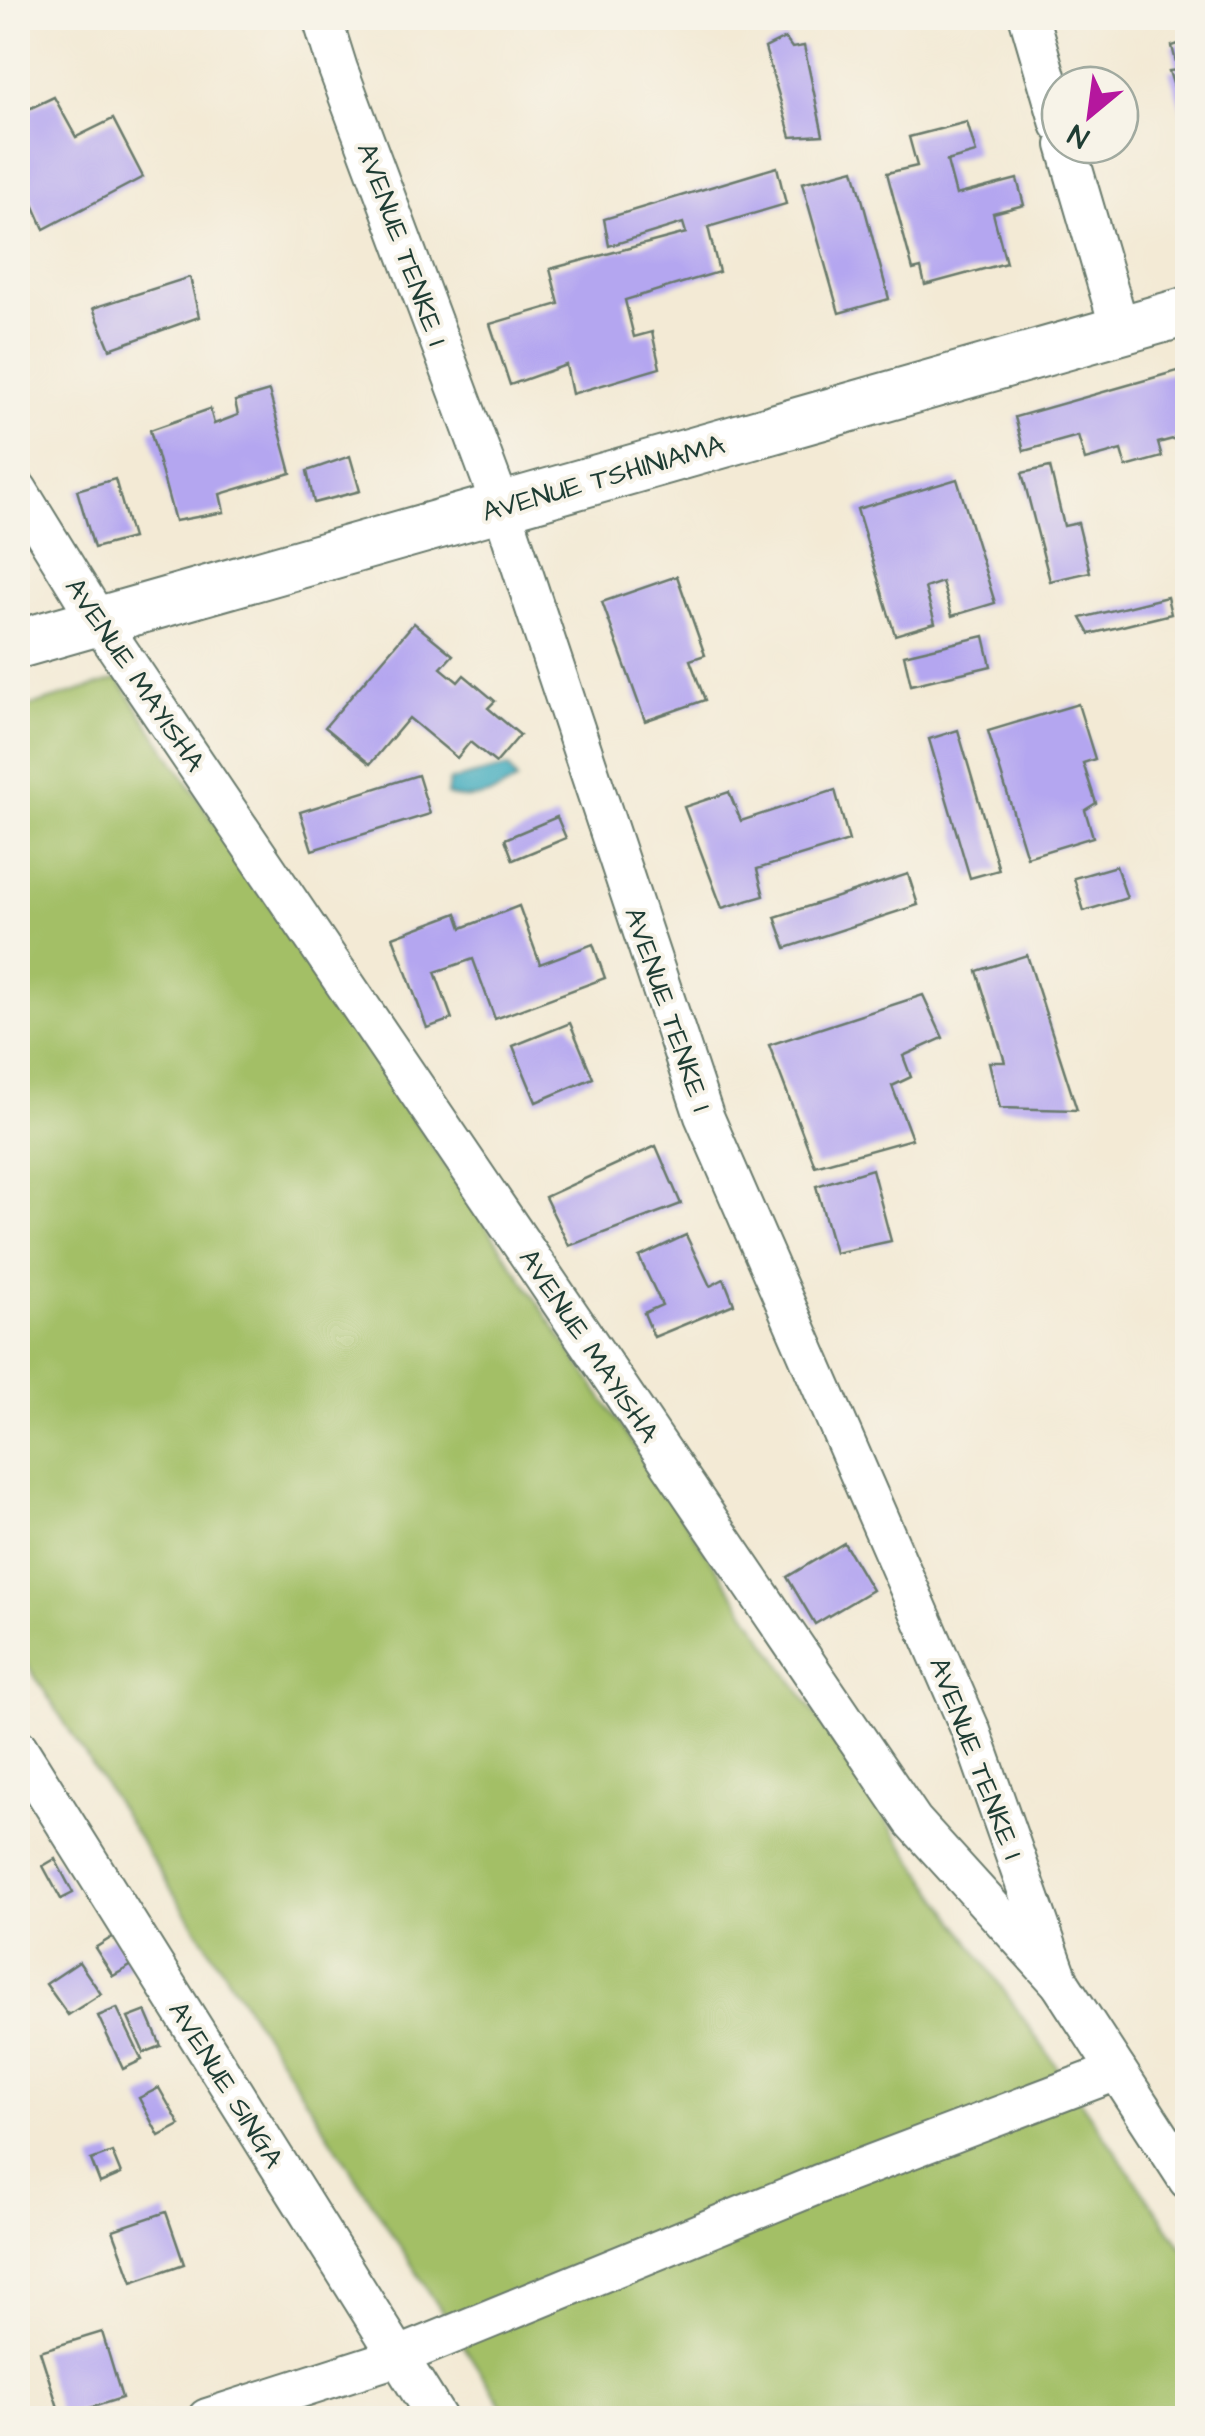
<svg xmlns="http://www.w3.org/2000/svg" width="1205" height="2436" viewBox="0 0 1205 2436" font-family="'Architects Daughter',sans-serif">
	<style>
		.green { fill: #a3bf66; stroke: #617e4d; stroke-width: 2.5 }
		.water { fill: #3eaabd; stroke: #2e7478; stroke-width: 2.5 }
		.building { fill: #b4a6f0 }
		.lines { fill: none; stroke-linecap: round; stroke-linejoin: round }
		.minor-casing { stroke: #697a6c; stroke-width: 42 }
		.tertiary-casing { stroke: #697a6c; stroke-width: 52 }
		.minor { stroke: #fff; stroke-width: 38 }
		.tertiary { stroke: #fff; stroke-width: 48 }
		.labels { text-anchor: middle; stroke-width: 8; stroke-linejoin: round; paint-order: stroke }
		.street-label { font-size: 28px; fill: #1f3d34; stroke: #f7f3e8 }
	</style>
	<rect width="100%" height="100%" fill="#f7f3e8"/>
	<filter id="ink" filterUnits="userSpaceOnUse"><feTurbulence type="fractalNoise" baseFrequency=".01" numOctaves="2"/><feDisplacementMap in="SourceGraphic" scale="20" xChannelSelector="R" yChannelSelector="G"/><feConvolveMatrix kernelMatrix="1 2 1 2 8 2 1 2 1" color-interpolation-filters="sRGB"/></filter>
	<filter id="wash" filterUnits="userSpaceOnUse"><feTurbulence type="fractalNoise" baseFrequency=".0048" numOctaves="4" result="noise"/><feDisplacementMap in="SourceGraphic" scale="40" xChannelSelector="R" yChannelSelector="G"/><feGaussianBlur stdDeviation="2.25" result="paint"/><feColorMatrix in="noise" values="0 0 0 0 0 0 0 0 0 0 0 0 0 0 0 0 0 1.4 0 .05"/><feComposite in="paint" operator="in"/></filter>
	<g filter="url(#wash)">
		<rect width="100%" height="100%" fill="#f3ead5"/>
		<path class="green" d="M118 679 901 1842 1187 2255V2418H510L18 1650V710Z"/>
		<path class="water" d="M508 767 517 780C498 795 470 803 447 795L449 781Z"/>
		<g id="blocks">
			<g class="building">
				<path d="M785 38 792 48 804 46 823 135 791 137 765 48Z"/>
				<path d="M1188 41V119L1184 118 1169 71 1178 70 1172 46Z"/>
				<path d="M54 97 76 137 113 119 143 177 44 229 18 170V114Z"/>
				<path d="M967 122 976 153 947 161 956 195 1017 179 1024 205 993 213 1006 263 925 285 921 268 913 270 887 173 917 166 909 137Z"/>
				<path d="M777 167 786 204 708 227 719 272 625 300 634 337 652 332 660 368 572 394 566 365 510 385 490 324 559 304 550 269 686 233 683 223 609 246 604 219Z"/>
				<path d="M854 169 889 299 839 313 802 183Z"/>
				<path d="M190 277 199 317 110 349 93 308Z"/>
				<path d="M1188 368V435L1158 443 1162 457 1126 467 1121 450 1085 460 1078 436 1024 451 1015 417Z"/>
				<path d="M269 391 291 473 220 494 224 512 175 521 150 430 210 409 214 424 238 415 235 401Z"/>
				<path d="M350 456 360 491 314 503 307 471Z"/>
				<path d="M1050 467 1064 526 1078 523 1090 572 1050 581 1022 473Z"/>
				<path d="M115 479 132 538 94 548 77 490Z"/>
				<path d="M957 479 995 603 952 616 942 582 925 588 935 623 895 635 857 509Z"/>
				<path d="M677 576 705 655 690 660 705 700 645 721 602 602Z"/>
				<path d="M1167 597 1171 614 1090 634 1081 618Z"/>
				<path d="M414 623 453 655 441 668 458 682 464 675 495 701 488 708 520 735 496 763 470 742 457 758 409 718 370 764 325 727Z"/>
				<path d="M984 636 991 666 911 685 904 655Z"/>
				<path d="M1078 704 1095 759 1083 763 1096 803 1085 810 1093 837 1027 857 988 731Z"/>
				<path d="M958 730 999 870 970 878 929 739Z"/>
				<path d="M418 775 430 814 312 850 300 812Z"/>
				<path d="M835 790 849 841 757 869 764 896 722 908 684 807 729 792 741 821Z"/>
				<path d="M557 817 566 838 513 860 505 839Z"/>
				<path d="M1116 866 1127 898 1084 911 1074 878Z"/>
				<path d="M908 874 918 905 786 948 775 917Z"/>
				<path d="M519 906 540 964 593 944 605 978 495 1019 473 959 435 972 452 1019 427 1028 393 937 457 913 462 928Z"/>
				<path d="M1027 955 1077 1110 1000 1108 989 1062H1005L977 971Z"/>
				<path d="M923 995 943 1038 903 1056 911 1077 892 1086 912 1139 815 1166 769 1045Z"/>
				<path d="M570 1023 593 1078 536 1102 513 1046Z"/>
				<path d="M656 1146 681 1204 569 1246 545 1197Z"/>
				<path d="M872 1169 891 1241 835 1253 816 1186Z"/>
				<path d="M686 1235 710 1286 724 1279 734 1304 654 1337 644 1313 662 1305 639 1257Z"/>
				<path d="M844 1543 872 1590 815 1624 787 1577Z"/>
				<path d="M55 1859 73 1893 61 1899 43 1866Z"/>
				<path d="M114 1936 132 1965 113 1976 95 1948Z"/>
				<path d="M79 1962 101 1994 68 2015 46 1984Z"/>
				<path d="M117 2008 142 2060 123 2069 98 2016Z"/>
				<path d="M146 2011 161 2046 144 2053 128 2018Z"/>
				<path d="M159 2088 180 2125 159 2136 139 2098Z"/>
				<path d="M112 2152 121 2174 100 2183 91 2160Z"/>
				<path d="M166 2212 184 2264 132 2282 113 2230Z"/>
				<path d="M102 2332 122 2398 61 2417 40 2351Z"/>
			</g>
		</g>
	</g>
	<g filter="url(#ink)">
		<use href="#blocks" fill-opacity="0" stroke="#697a6c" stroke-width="2.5"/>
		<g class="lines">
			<defs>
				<g id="minor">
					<path d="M322 18 338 69 501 506 704 1116 971 1731 1060 1983"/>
					<path d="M1029 18 1060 124"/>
					<path d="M1066 145 1120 329"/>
					<path d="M18 490 98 620 913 1821 1060 1983 1188 2180"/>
					<path d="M18 1748 437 2418"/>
					<path d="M207 2418 397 2357 819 2184 1117 2071"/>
				</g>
				<path id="tertiary" d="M18 644 1188 311"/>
			</defs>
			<use href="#minor" class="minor-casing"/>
			<use href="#tertiary" class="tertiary-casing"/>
			<use href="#minor" class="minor"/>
			<use href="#tertiary" class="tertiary"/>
		</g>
	</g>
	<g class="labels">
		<g class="street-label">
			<text transform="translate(403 244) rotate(70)" y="10">AVENUE TENKE I</text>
			<text transform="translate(603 477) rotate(-16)" y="10">AVENUE TSHINIAMA</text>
			<text transform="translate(136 674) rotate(56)" y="10">AVENUE MAYISHA</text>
			<text transform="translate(669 1009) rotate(71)" y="10">AVENUE TENKE I</text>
			<text transform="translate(590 1345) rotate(56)" y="10">AVENUE MAYISHA</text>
			<text transform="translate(977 1758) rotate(69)" y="10">AVENUE TENKE I</text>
			<text transform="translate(227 2084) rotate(58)" y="10">AVENUE SINGA</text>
		</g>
	</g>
	<rect width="1205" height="2436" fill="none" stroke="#f7f3e8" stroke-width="60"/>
	<g transform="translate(1090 115) rotate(209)"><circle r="48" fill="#f7f3e8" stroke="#a1aaa0" stroke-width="2.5"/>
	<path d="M0-8L18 38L0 25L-18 38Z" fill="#b5179e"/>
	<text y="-15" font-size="28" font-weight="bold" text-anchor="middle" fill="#1f3d34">N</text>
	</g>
</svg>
